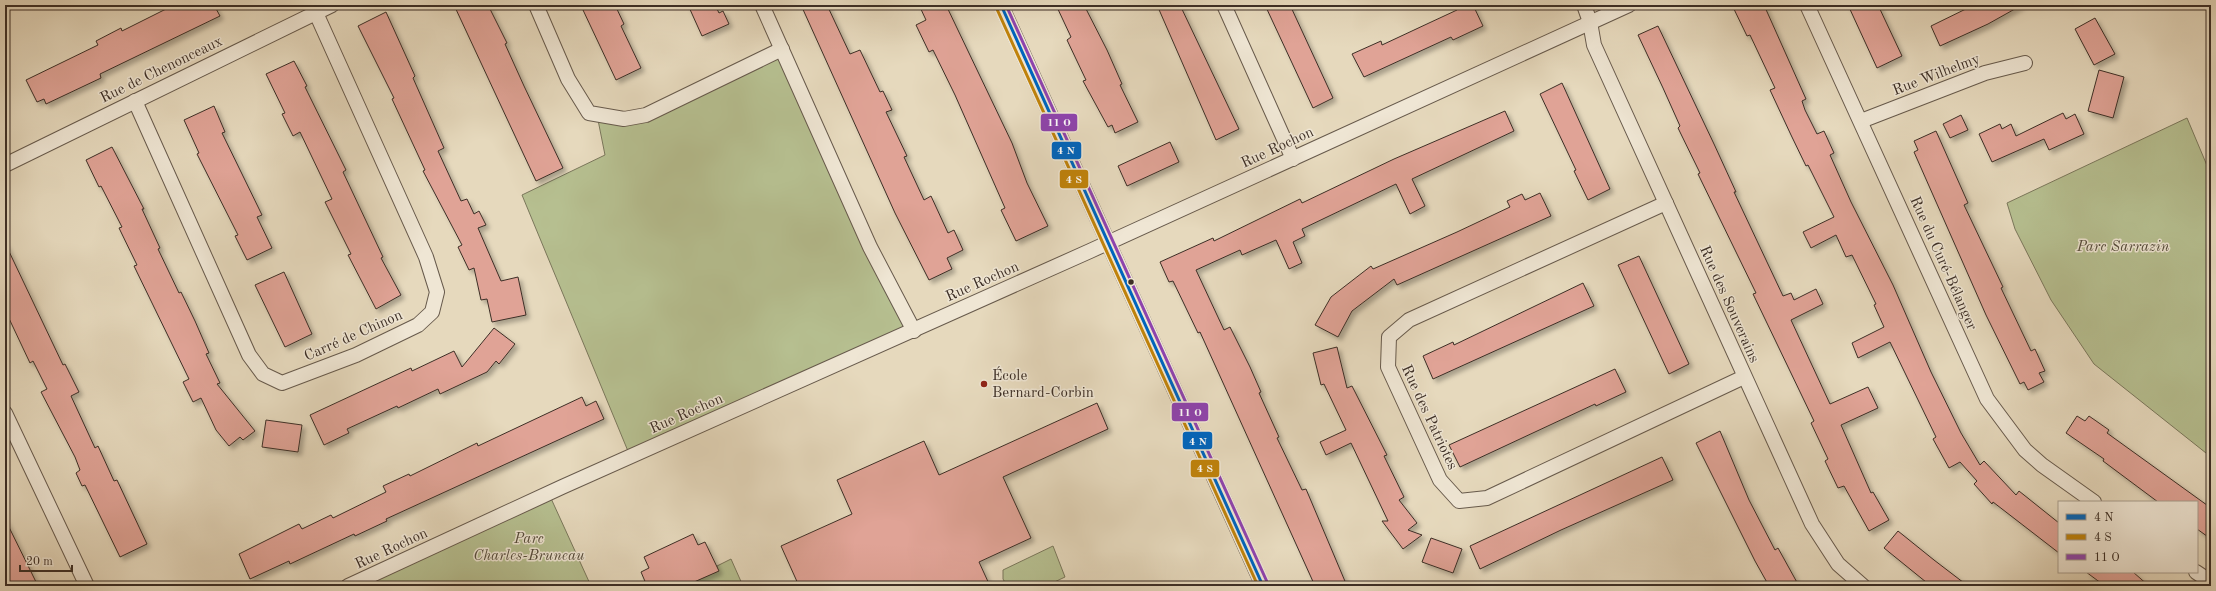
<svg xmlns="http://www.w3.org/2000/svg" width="2216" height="591" viewBox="0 0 2216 591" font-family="'Old Standard TT',serif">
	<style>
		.green { fill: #b6bf90; stroke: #7a775b }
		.building { fill: #e0a396; stroke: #3d2f26; filter: url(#shadow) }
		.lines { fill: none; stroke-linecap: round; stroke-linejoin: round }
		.street-casing { stroke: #675a4c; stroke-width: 16 }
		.street { stroke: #efe6d4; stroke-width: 14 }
		.bus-1-casing { stroke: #efe6d4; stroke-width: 6 }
		.bus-2-casing { stroke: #efe6d4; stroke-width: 6 }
		.bus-3-casing { stroke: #efe6d4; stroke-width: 6 }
		.bus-1 { stroke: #0065bd; stroke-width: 3 }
		.bus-2 { stroke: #bf820b; stroke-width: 3 }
		.bus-3 { stroke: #8e44ad; stroke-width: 3 }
		.bus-dot { fill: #3d2f26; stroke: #efe6d4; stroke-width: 1.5 }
		.poi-dot { fill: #8f2418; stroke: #efe6d4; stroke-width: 1.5 }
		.labels { text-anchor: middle; stroke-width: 3; stroke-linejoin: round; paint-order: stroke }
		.street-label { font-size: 15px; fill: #3d2f26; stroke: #efe6d4 }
		.park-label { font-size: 15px; font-style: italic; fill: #554c3b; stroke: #efe6d4 }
		.poi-label { font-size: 15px; fill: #3d2f26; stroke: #efe6d4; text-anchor: start }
		.line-badge { stroke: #efe6d4; stroke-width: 1.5 }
		.badge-label { font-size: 11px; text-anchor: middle; font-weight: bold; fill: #fff }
	</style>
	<defs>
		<filter id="shadow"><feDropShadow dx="3.5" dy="3.5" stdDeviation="2" flood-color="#0004"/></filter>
	</defs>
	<rect width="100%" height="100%" fill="#e6d9bd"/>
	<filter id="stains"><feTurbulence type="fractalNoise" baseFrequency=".005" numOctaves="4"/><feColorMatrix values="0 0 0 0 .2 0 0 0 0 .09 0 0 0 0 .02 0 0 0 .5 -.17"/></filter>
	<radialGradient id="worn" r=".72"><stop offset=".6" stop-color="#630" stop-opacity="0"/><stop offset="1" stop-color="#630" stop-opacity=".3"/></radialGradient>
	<g class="green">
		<path d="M778 51 911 332 630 456 522 195 605 155 597 115 622 119Z"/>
		<path d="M2187 118 2211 175V457L2094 364 2051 300 2015 229 2007 203Z"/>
		<path d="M549 494 591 586H357Z"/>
		<path d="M1053 546 1065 577 1046 586H1007L1003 579V570Z"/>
		<path d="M731 559 743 586H685L718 571 717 566Z"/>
	</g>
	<g class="building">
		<path d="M174 5H214L220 16 100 74 101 78 46 104 44 99 37 102 26 80 98 45 96 41 121 28 122 31Z"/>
		<path d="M454 5H488L507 43 505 44 524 86 563 168 536 181Z"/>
		<path d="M594 5H615L624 24 621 26 641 68 616 80 583 10Z"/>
		<path d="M688 5H715L719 13 723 11 729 24 702 36Z"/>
		<path d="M801 5H827L850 54 860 50 880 92 883 91 892 110 886 112 907 156 904 157 924 200 931 196 948 233 954 230 963 250 947 258 952 269 929 280 895 213Z"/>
		<path d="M919 5H946L1012 143 1027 183 1048 226 1016 241 1001 210 1005 208 955 95 933 50 929 52 916 25 926 20Z"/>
		<path d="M1056 5H1084L1107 50 1122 84 1120 85 1138 122 1115 133 1112 125 1108 127 1083 81 1086 80 1067 40 1071 37Z"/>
		<path d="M1157 5H1180L1239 129 1216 140Z"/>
		<path d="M1265 5H1290L1333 98 1313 108Z"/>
		<path d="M1455 5H1473L1483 26 1453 40 1451 37 1364 77 1352 54 1381 41 1382 45 1429 23 1457 10Z"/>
		<path d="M1732 5H1764L1806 99 1802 101 1805 110 1817 134 1824 131 1834 153 1830 155 1851 202 1893 285 1931 372 1961 433 1980 465 1984 461 2016 495 2019 491 2059 523V553L1993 502 1992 504 1974 484 1977 481 1960 462 1949 468 1933 439 1936 437 1890 342 1858 358 1852 343 1884 327 1874 305 1876 304 1852 255 1846 257 1836 235 1811 248 1803 232 1834 217 1808 165 1806 166 1791 135 1770 90 1775 88 1750 35 1747 36Z"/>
		<path d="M1848 5H1878L1902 56 1877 68Z"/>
		<path d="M1974 5H2022L1988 24 1940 46 1931 26Z"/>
		<path d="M386 12 415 76 413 78 444 148 438 151 461 201 467 199 474 214 479 211 486 225 478 228 501 281 518 277 526 315 492 322 487 299 481 300 474 268 469 270 458 247 462 245 423 171 425 170 392 99 394 98 358 26Z"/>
		<path d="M2095 18 2115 54 2094 65 2075 29Z"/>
		<path d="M1658 26 1714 144 1736 192H1734L1783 296 1791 293 1794 300 1816 289 1823 304 1791 320 1830 404 1868 387 1878 408 1841 425 1871 493 1873 492 1889 520 1869 531 1844 486 1838 488 1825 461 1828 459 1811 423 1814 421 1753 294 1756 293 1698 174 1700 173 1678 128 1680 126 1663 88 1638 35Z"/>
		<path d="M294 61 307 86 305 87 346 170 343 172 383 257 381 258 401 295 376 309 348 255 351 254 325 202 332 199 300 132 293 136 282 114 285 113 266 74Z"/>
		<path d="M2099 70 2124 77 2113 118 2088 111Z"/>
		<path d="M1562 83 1610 189 1588 200 1574 171 1576 170 1540 94Z"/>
		<path d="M214 106 225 132 222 133 262 215 257 217 272 248 247 260 235 236 238 235 197 154 199 153 184 120Z"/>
		<path d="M1505 111 1514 131 1412 179 1425 206 1410 214 1396 184 1302 229 1305 236 1293 242 1302 263 1289 269 1276 240 1242 255 1240 250 1196 270 1224 330 1230 327 1250 367 1261 392 1259 393 1279 437 1277 438 1302 490 1306 489 1347 586H1315L1200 332 1198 333 1173 281 1169 282 1160 262 1213 238 1214 241 1300 199 1302 203 1394 159Z"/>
		<path d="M2063 113 2066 119 2075 114 2084 134 2049 150 2044 139 1992 162 1979 134 2000 124 2002 129 2011 124 2016 136Z"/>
		<path d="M1961 115 1968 130 1950 138 1943 124Z"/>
		<path d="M1936 131 1968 203 1964 205 2003 287 2001 288 2031 351 2035 349 2045 371 2039 373 2044 382 2028 390 2024 382 2020 384 1986 315 1914 152 1918 150 1914 141Z"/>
		<path d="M1170 142 1179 162 1127 186 1118 166Z"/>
		<path d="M112 147 144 209H142L160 248 158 249 179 293 181 292 195 321 209 353 206 354 220 383 217 384 255 431 243 440 240 437 229 446 216 430 201 398 193 402 183 382 189 379 134 266 137 265 119 228 122 227 101 186 99 187 86 160Z"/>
		<path d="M1540 193 1551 216 1397 285 1394 279 1352 311 1338 337 1315 325 1331 297 1371 266 1373 269 1457 232 1510 207 1507 201 1522 194 1525 200Z"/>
		<path d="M5 243 63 365 65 364 79 392 71 396 95 448 98 446 114 481 117 480 147 544 120 557 85 485 82 486 76 473 80 470 75 457 41 392 47 389 33 361 30 363 5 310Z"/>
		<path d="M1639 256 1689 364 1669 374 1618 265Z"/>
		<path d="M284 272 312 334 285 347 255 285Z"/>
		<path d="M1583 283 1594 306 1433 379 1423 356 1453 342 1454 345Z"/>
		<path d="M494 328 515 344 499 364 496 361 487 372 440 394 438 389 398 408 397 406 347 429 349 433 324 445 310 415 411 368 412 371 454 351 462 367Z"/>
		<path d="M1337 347 1347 388 1352 386 1387 455 1384 456 1404 497 1399 500 1417 523 1408 530 1422 535 1403 549 1382 521H1388L1351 443 1326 455 1320 442 1346 430 1324 384 1321 385 1313 353Z"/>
		<path d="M1615 369 1626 392 1596 406 1595 404 1460 467 1449 445Z"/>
		<path d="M582 397 586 406 596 401 604 419 386 519 387 521 355 536 354 534 290 564 289 561 250 579 239 554 299 524 302 529 331 515 333 518 386 492 383 486 409 474 410 476 477 443 478 446Z"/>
		<path d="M1097 403 1108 429 1003 477 1031 538 979 562 990 586H799L781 546 852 514 837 480 924 441 939 475Z"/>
		<path d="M2077 416 2085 421 2089 416 2109 430 2107 433 2211 508V539L2197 529V502H2158L2103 461 2104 459 2066 433Z"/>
		<path d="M266 420 302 425 298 452 262 447Z"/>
		<path d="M1720 431 1749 500 1775 550 1778 548 1799 586H1769L1755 561 1696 443Z"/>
		<path d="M1662 457 1673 480 1561 530 1480 569 1470 546Z"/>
		<path d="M5 519 38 586H5Z"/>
		<path d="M1898 531 1934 560 1968 586H1931L1921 578 1884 548Z"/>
		<path d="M693 534 698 545 705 542 719 571 685 586H647L641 572 649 568 644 557Z"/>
		<path d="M1431 538 1462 549 1453 573 1422 562Z"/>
		<path d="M2086 572H2133L2149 586H2105Z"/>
	</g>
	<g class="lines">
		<defs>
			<g id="street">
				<path d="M536 5 568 79 589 113 624 119 646 115 782 49"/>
				<path d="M762 5 870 247 914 331"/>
				<path d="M1001 5 1263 586"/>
				<path d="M1224 5 1293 159"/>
				<path d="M1584 5 1590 22 1594 45 1812 524 1838 564 1863 586"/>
				<path d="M1807 5 1987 399 2025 450 2042 465 2094 502"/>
				<path d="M135 101 249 355 263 374 282 383 356 355 418 325 432 312 437 292 426 257 316 13"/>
				<path d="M1861 121 1985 73 2025 63"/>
				<path d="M5 165 332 5"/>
				<path d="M1666 203 1409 320 1389 337 1388 367 1440 480 1459 501 1487 498 1744 377"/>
				<path d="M5 413 87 586"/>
				<path d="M2196 572 2211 582"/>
				<path d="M348 586 562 487 1090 251 1629 5"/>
			</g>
		</defs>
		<use href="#street" class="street-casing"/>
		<use href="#street" class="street"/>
		<defs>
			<path id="bus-1" d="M1001 5 1263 586"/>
			<path id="bus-2" d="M996 7 1258 586"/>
			<path id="bus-3" d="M1006 5 1268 584"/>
		</defs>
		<use href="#bus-1" class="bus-1-casing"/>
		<use href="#bus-2" class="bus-2-casing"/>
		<use href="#bus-3" class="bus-3-casing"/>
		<use href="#bus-1" class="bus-1"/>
		<use href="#bus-2" class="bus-2"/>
		<use href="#bus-3" class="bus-3"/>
	</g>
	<circle class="bus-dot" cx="1131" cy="282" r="3.5"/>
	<circle class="poi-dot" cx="984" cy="384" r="4"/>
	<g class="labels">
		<g class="street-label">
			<text transform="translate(161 69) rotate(-26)" y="5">Rue de Chenonceaux</text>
			<text transform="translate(1936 74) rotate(-21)" y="5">Rue Wilhelmy</text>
			<text transform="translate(1277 147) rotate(-25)" y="5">Rue Rochon</text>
			<text transform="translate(1944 263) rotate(66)" y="5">Rue du Curé-Bélanger</text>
			<text transform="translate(982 281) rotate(-24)" y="5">Rue Rochon</text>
			<text transform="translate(1730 304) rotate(66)" y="5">Rue des Souverains</text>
			<text transform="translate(353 335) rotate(-24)" y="5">Carré de Chinon</text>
			<text transform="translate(686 413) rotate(-24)" y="5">Rue Rochon</text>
			<text transform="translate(1430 417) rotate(65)" y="5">Rue des Patriotes</text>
			<text transform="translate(391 548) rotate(-25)" y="5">Rue Rochon</text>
		</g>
		<g class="park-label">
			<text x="2123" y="251">Parc Sarrazin</text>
			<text x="529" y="543">Parc<tspan x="529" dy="17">Charles-Bruneau</tspan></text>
		</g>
		<g class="poi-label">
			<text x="992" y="380">École<tspan x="992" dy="17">Bernard-Corbin</tspan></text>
		</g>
	</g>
	<g class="line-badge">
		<rect x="1040" y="113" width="38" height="19" rx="4" fill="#8e44ad"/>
		<rect x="1051" y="141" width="31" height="19" rx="4" fill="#0065bd"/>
		<rect x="1059" y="169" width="30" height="20" rx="4" fill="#bf820b"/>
		<rect x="1171" y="402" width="38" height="20" rx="4" fill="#8e44ad"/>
		<rect x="1182" y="431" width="31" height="19" rx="4" fill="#0065bd"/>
		<rect x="1190" y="459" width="30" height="19" rx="4" fill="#bf820b"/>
	</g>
	<g class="badge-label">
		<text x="1059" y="126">11 O</text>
		<text x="1066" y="154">4 N</text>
		<text x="1074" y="183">4 S</text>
		<text x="1190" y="416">11 O</text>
		<text x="1198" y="445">4 N</text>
		<text x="1205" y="472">4 S</text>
	</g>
	<rect width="2216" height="591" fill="none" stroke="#e6d9bd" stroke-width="20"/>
	<rect x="6" y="6" width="2204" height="579" fill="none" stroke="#3d2f26" stroke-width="2"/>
	<rect x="10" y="10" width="2196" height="571" fill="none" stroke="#3d2f26"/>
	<rect x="2058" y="501" width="140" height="72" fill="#efe6d4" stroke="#a89d8e"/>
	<rect x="2066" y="514" width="20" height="6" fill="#0065bd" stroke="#a89d8e"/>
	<text x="2094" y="521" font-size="12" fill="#3d2f26">4 N</text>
	<rect x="2066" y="534" width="20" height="6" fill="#bf820b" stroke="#a89d8e"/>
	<text x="2094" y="541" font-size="12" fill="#3d2f26">4 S</text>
	<rect x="2066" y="554" width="20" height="6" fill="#8e44ad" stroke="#a89d8e"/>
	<text x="2094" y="561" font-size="12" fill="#3d2f26">11 O</text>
	<path d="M20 565v6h52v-6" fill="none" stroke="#3d2f26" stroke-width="2"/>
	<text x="26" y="565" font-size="12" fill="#3d2f26" stroke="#efe6d4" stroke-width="3" paint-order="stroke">20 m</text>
	<rect width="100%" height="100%" filter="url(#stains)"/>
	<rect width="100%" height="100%" fill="url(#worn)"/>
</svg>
